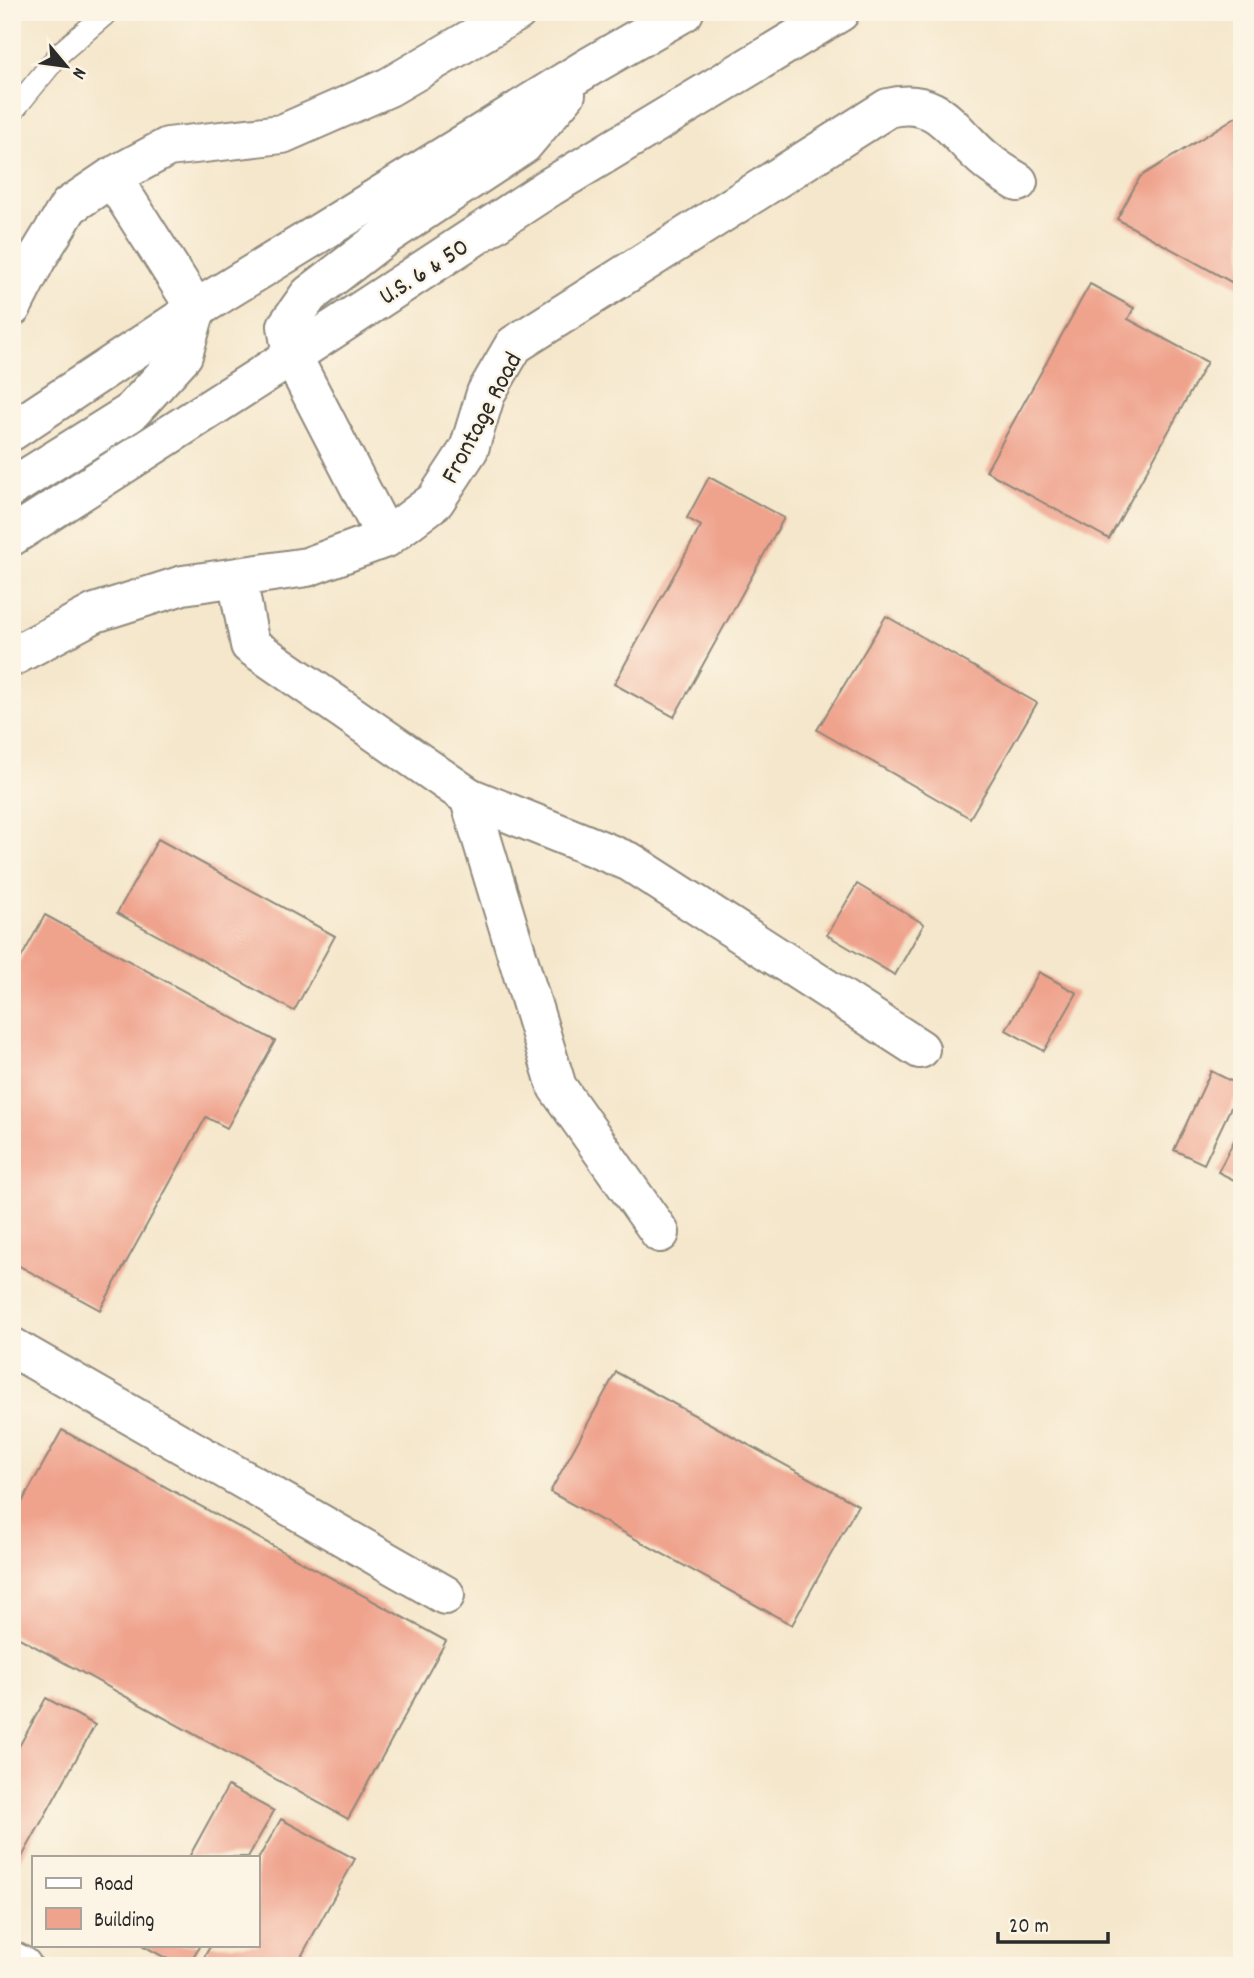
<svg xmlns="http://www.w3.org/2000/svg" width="1254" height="1978" viewBox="0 0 1254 1978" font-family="Dekko,sans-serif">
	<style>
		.building { fill: #efa28c }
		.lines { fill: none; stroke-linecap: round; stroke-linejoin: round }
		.service-casing { stroke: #90897c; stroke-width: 24 }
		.minor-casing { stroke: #90897c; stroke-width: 42 }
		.trunk-casing { stroke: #90897c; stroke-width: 42 }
		.service { stroke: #fff; stroke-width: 21 }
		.minor { stroke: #fff; stroke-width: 38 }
		.trunk { stroke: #fff; stroke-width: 38 }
		.labels { text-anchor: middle; stroke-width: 5; stroke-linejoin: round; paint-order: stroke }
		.street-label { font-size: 26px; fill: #2b2b2b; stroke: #fcf5e5 }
	</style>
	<rect width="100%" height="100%" fill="#fcf5e5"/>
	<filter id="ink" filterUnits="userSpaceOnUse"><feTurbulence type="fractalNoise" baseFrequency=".0143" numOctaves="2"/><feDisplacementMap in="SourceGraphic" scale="14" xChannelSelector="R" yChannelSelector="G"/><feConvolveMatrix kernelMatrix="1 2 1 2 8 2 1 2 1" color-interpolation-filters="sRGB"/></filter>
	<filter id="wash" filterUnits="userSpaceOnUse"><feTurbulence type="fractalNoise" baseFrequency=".00686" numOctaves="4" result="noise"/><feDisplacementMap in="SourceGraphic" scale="28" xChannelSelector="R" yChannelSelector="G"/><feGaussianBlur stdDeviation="1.57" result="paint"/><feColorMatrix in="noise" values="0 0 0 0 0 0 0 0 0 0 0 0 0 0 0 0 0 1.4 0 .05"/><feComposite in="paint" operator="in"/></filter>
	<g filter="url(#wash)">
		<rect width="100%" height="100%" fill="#f5e7cc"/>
		<g id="blocks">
			<g class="building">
				<path d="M1242 113V288L1117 219 1140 177Z"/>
				<path d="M1090 284 1134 308 1128 319 1207 362 1109 539 986 471Z"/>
				<path d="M709 477 784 518 674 717 614 684 701 526 687 518Z"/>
				<path d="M886 616 1037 703 970 818 817 730Z"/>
				<path d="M158 839 335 936 294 1011 117 913Z"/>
				<path d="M857 884 924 924 895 975 827 935Z"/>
				<path d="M45 915 275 1041 227 1128 206 1117 100 1310 12 1262V974Z"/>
				<path d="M1039 972 1077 993 1044 1051 1006 1030Z"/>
				<path d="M1211 1071 1241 1086 1204 1164 1174 1150Z"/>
				<path d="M1242 1125V1184L1218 1172Z"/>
				<path d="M616 1372 858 1505 792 1625 550 1492Z"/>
				<path d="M62 1430 446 1641 348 1819 12 1634V1520Z"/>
				<path d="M46 1698 95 1725 12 1875V1759Z"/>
				<path d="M228 1786 274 1811 248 1857H189Z"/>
				<path d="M281 1819 355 1859 297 1964 301 1966H199L211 1945H257V1861Z"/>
				<path d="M142 1945H200L188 1966H180Z"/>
			</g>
		</g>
	</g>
	<g filter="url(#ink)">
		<use href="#blocks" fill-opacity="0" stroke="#90897c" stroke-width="2"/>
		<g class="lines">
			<defs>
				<path id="service" d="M12 112 61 52 108 12"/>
				<g id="minor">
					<path d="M112 177 196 309"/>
					<path d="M12 307 36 260 69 206 112 177 168 147 282 134 389 87 517 12"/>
					<path d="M292 356 386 538"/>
					<path d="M237 578 250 645 469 797 557 1087 660 1233"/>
					<path d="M12 657 95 613 183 585 307 567 386 538 435 501 469 449 486 393 514 345 888 108C940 95 953 134 987 161 996 169 1008 176 1018 182"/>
					<path d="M469 797 630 862 920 1049"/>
					<path d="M12 1347 445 1595"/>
					<path d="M12 1961 22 1966"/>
				</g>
				<g id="trunk">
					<path d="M292 356 287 326 309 295 387 235 523 145 566 94"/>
					<path d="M12 431 196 309 589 67 684 12"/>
					<path d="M12 487 130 413 183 355 196 309"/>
					<path d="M12 536 292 356 550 187 840 12"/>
				</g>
			</defs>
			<use href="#service" class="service-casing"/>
			<use href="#minor" class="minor-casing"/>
			<use href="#trunk" class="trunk-casing"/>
			<use href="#service" class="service"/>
			<use href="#minor" class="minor"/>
			<use href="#trunk" class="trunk"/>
		</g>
	</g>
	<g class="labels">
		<g class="street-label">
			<text transform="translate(423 270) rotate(-33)" y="9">U.S. 6 &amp; 50</text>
			<text transform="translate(480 417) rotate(-62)" y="9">Frontage Road</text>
		</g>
	</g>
	<rect width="1254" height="1978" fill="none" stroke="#fcf5e5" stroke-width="42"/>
	<rect x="32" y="1856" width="228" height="91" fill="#fcf5e5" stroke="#a8a49b" stroke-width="2"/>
	<rect x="46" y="1878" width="35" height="10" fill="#ffffff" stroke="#a8a49b" stroke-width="2"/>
	<text x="94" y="1890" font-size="21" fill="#2b2b2b">Road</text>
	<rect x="46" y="1908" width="35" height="21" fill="#efa28c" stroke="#a8a49b" stroke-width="2"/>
	<text x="94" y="1926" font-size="21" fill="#2b2b2b">Building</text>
	<g transform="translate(66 66) rotate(119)" stroke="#fcf5e5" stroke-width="5" paint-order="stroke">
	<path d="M0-5L12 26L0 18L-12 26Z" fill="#2b2b2b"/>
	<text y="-10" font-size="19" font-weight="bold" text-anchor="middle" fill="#2b2b2b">N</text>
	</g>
	<path d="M998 1932v10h110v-10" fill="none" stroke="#2b2b2b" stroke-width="3.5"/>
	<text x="1009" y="1932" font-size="21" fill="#2b2b2b" stroke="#fcf5e5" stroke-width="5" paint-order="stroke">20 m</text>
</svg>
